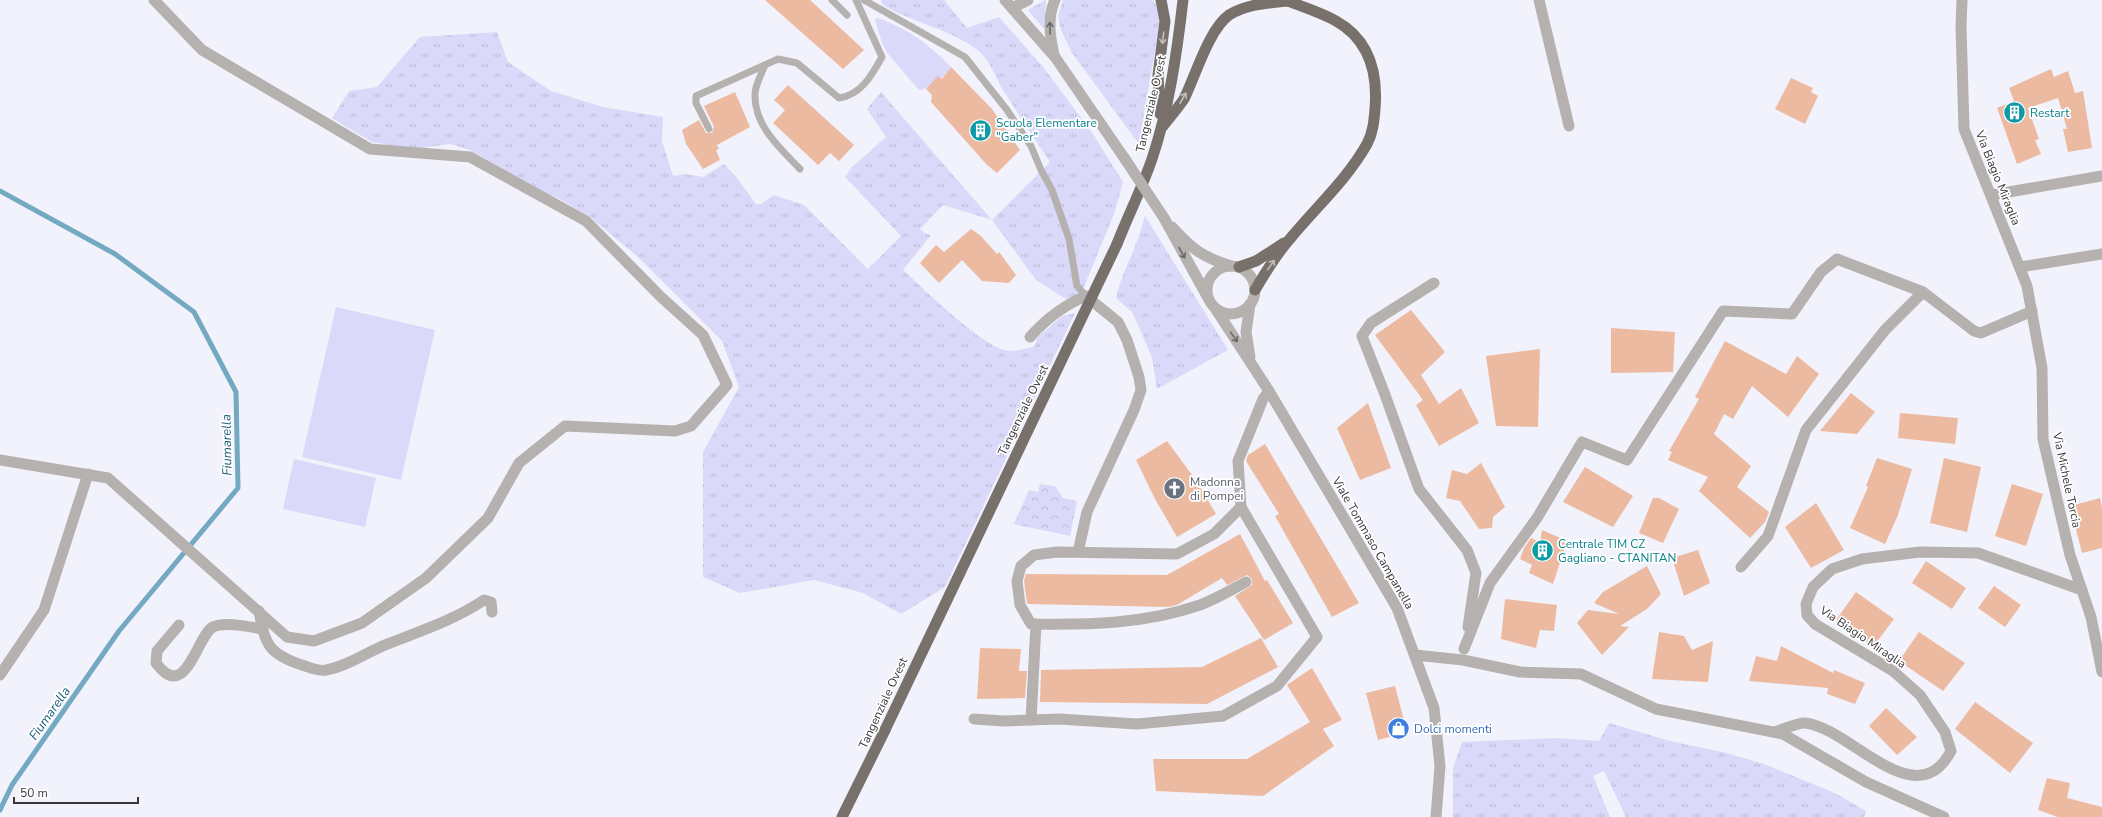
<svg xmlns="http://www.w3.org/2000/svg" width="2102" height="817" viewBox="0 0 2102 817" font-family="'Nunito Sans',sans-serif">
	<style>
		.grass { fill: url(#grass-tufts) }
		.forest { fill: url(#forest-crowns) }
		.garden { fill: #dad9fa }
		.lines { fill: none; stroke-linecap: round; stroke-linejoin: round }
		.stream { stroke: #74a9c2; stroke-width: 5 }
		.building { fill: #ecbaa1 }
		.service { stroke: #b5b1ae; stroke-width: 7 }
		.minor { stroke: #b5b1ae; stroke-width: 11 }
		.tertiary { stroke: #b5b1ae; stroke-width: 11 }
		.trunk { stroke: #78706b; stroke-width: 11 }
		.tertiary-bridge { stroke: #b5b1ae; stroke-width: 11 }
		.trunk-bridge { stroke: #78706b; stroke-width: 11 }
		.oneway { stroke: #696869 }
		.oneway2 { stroke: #c2bfbc }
		.labels { text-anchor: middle; stroke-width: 3.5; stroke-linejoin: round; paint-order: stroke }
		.street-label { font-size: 12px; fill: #37373b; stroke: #fff }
		.culture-label { font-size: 12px; fill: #0d838f; stroke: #fff; text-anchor: start }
		.worship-label { font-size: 12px; fill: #5b616d; stroke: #fff; text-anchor: start }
		.shop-label { font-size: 12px; fill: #366cbe; stroke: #fff; text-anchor: start }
		.water-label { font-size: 13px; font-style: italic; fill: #1a5d77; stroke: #fff }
	</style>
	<defs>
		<pattern id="grass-tufts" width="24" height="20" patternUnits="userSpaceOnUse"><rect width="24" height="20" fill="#dad9fa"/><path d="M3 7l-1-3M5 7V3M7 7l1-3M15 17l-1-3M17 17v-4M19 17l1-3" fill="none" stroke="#bcbbd7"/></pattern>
		<pattern id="forest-crowns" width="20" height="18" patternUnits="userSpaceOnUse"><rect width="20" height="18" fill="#dad9fa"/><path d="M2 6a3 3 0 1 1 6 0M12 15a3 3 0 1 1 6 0" fill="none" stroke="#bcbbd7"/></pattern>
	</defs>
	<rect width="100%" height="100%" fill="#f2f2fc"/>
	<g class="grass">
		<path d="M881 0H944L967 28 999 17 1044 68 1093 134 1123 182 1114 214 1081 294 1066 299 1036 280 992 220 943 205 920 229 924 233 931 235 903 270C922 287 986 351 1010 351 1017 351 1026 348 1034 347L1038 337 1062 316 1075 313 945 587 901 614 863 593 814 580 740 593 703 577V452L739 387 722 341 637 256 590 217 558 198 542 192 470 150 450 144 421 148 396 146 372 142 332 118 349 91 377 87 420 37 497 32 508 62 551 91 603 107 663 117 662 141 673 176 685 174 703 177 724 164 737 178 756 204H761L774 195 804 205 868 269 901 236 845 177 852 167 886 137 867 109 881 92 992 220 1050 162C1035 139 1019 116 1005 93 995 78 990 58 975 48 947 28 912 23 882 4Z"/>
		<path d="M1045 0H1046L1044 29 1028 10Z"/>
		<path d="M1063 0H1153L1156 4 1160 21 1139 144 1072 53 1061 30 1058 16Z"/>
		<path d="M1145 216 1228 350 1157 389 1152 358 1142 334 1132 312 1116 298C1120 279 1129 262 1136 244 1140 235 1142 225 1145 216Z"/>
		<path d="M1609 723 1670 741 1727 753 1764 764 1835 793 1866 811 1864 817H1626L1604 771 1593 776 1610 817H1453V768L1462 742 1558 738 1599 741Z"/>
	</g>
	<path class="forest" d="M1040 484 1055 486 1063 498 1077 501 1070 536 1014 524 1029 490 1038 492Z"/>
	<g class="garden">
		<path d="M877 18C909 29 928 44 951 67 942 79 933 88 919 90L888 54 882 43 875 20Z"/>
		<path d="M336 307 435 330 401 480 302 457Z"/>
		<path d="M294 459 376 478 365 527 283 509Z"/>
	</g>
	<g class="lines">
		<path class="stream" d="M0 191 115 254 194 312 236 392 238 488 119 631 12 785 0 810"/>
	</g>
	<g class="building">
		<path d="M765 0H810L864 50 843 69Z"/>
		<path d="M951 67 992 109 1020 150 997 173 987 165 931 102 932 95 926 89 938 76 942 79Z"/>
		<path d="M2051 69 2054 77 2068 71 2075 93 2083 91 2092 148 2068 152 2063 129H2067L2058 98 2028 108 2039 139 2035 140 2041 154 2017 164 1997 108 2014 101 2009 88Z"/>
		<path d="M1791 78 1813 88 1811 92 1818 96 1805 124 1775 109Z"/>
		<path d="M788 85 854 145 839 161 830 153 818 165 773 123 785 110 774 100Z"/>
		<path d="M735 92 750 127 717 145 719 149 716 150 720 160 703 169 686 144 682 130 699 120 706 133H712L714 127 704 106Z"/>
		<path d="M971 229 981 236 997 254 999 252 1016 275 1009 283 982 281 962 260 939 283 920 263 936 245 944 252Z"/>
		<path d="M1411 310 1445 352 1421 375 1439 404 1461 388 1479 423 1439 446 1416 405 1423 400 1375 335Z"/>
		<path d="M1611 328 1675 332 1673 372 1611 373Z"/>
		<path d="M1725 341 1786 374 1797 356 1819 374 1788 417 1752 386 1733 419 1724 414 1714 434 1751 466 1737 487 1769 512 1765 522 1750 538 1699 491 1708 477 1668 460 1672 452 1669 451 1699 399 1695 397Z"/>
		<path d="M1540 349 1538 427 1496 426 1486 356Z"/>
		<path d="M1851 393 1875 412 1857 434 1820 431Z"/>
		<path d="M1368 403 1391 468 1360 480 1337 428Z"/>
		<path d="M1900 413 1958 418 1955 444 1898 438Z"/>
		<path d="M1167 441 1195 479 1216 514 1177 537 1155 499 1136 460Z"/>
		<path d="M1265 444 1359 603 1332 617 1275 516 1279 514 1246 461 1248 455Z"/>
		<path d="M1877 458 1912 469 1898 515 1885 544 1850 528 1868 487 1866 486Z"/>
		<path d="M1944 458 1981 467 1967 532 1930 523Z"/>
		<path d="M1481 463 1505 507 1493 517 1492 528 1479 529 1460 501 1446 498 1452 470 1467 474Z"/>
		<path d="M1585 467 1633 496 1613 527 1563 502Z"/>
		<path d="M2012 484 2043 494 2026 546 1995 536Z"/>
		<path d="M1653 498H1659L1679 509 1663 543 1639 533Z"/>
		<path d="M2100 498 2102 507V548L2082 553 2070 506Z"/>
		<path d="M1816 503 1844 550 1811 568 1785 527Z"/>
		<path d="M1542 530 1567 541 1553 584 1529 573 1532 565 1520 559 1524 548 1531 538 1540 542Z"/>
		<path d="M1240 534 1265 581 1267 580 1293 623 1264 640 1235 596 1252 585V579L1247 575 1227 585 1222 578 1177 605 1168 607 1028 604 1027 603 1024 581 1026 574 1167 575Z"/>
		<path d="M1698 550 1710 583 1684 596 1672 558Z"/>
		<path d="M1926 561 1966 588 1952 609 1912 583Z"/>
		<path d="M1647 566 1661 594 1647 609 1620 626 1629 627 1602 655 1577 623 1588 610 1619 614 1594 603 1603 592Z"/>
		<path d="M1994 586 2021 605 2005 627 1978 608Z"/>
		<path d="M1856 592 1894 619 1873 647 1836 620Z"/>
		<path d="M1505 599 1557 605 1554 631 1540 630 1536 648 1501 639Z"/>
		<path d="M1659 632 1684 636 1692 650 1713 641 1708 682 1652 679Z"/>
		<path d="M1919 632 1965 663 1943 691 1899 661Z"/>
		<path d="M1261 638 1278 667 1207 704 1040 702 1041 670 1202 667Z"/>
		<path d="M1781 646 1833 673 1834 670 1865 683 1855 704 1827 694 1828 688 1749 681 1756 656 1777 661Z"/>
		<path d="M980 648 1021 649 1019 671H1027L1025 698 977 699Z"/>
		<path d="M1312 668 1342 720 1323 729 1334 746 1263 796 1156 791 1153 759H1247L1310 722 1287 685Z"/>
		<path d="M1395 686 1407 732 1378 740 1366 693Z"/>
		<path d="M1975 702 2033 743 2010 773 1955 729Z"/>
		<path d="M1886 708 1917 737 1897 755 1869 726Z"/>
		<path d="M2047 778 2070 783 2067 798 2102 807V817H2058L2038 810Z"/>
	</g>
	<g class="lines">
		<g class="service">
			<path d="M832 0 847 15"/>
			<path d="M864 0 965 57 1007 110 1031 146 1041 170 1052 190 1069 239 1077 286 1086 296"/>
			<path d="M765 65C762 73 755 85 755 94 754 126 780 148 800 169"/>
			<path d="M709 129 696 103V96L778 59 797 63 839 98C861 95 872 75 882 57L856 0"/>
		</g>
		<g class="minor">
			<path d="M1539 0 1569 126"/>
			<path d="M1962 0 1961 27 1964 129 2027 286 2042 368 2043 439 2070 555 2091 617 2102 672"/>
			<path d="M1991 195 2102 176"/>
			<path d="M2020 267 2102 254"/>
			<path d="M1434 283 1371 323 1362 336 1384 392 1419 489 1467 550 1476 573 1468 627"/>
			<path d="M1923 292 1974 331 1981 333 2032 311"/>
			<path d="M1030 337C1046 319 1064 305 1086 296L1118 322 1127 340 1139 377 1141 390 1134 410 1087 512 1078 552"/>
			<path d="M0 460 108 478 287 637 314 641 362 623 426 578 488 518 519 463 565 426 675 431 691 426 727 385 703 335 661 297 586 221 470 157 370 149 202 50 154 0"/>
			<path d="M1241 507 1214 534 1177 554 1057 552 1034 555 1021 566 1017 581 1020 605 1031 624C1088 625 1145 624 1200 605 1216 599 1231 590 1246 582"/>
			<path d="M259 611C265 644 268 654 302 665 309 667 319 672 326 670 349 666 368 651 390 643 423 630 454 620 484 600L491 602 492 612"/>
			<path d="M179 625 157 651 156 663C186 704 197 635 213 627 225 621 250 627 262 629"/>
			<path d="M1464 649 1490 583 1537 518 1582 442 1627 460 1723 311 1792 314 1821 272 1837 259 1923 292 1885 330 1806 430 1768 536 1741 567"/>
			<path d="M1415 655 1463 660 1520 672 1581 674 1656 709 1783 734 1866 782 1944 817"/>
			<path d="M0 675 44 610 88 474"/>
			<path d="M974 719 1004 721 1059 719 1137 724 1223 716 1277 686 1317 637 1241 507 1238 461 1263 399 1269 391"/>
			<path d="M1031 720 1036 624"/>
			<path d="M1774 732C1783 730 1797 722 1806 723 1851 729 1916 817 1951 751L1945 732 1920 695 1893 671 1815 624 1807 615 1806 604 1813 587 1832 569 1862 559 1920 552 1978 553 2082 590"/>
		</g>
		<g class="tertiary">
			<path d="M1005 0 1055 57 1125 159"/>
			<path d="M1012 8 1028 0"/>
			<path d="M1054 55C1050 37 1047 17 1055 0"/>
			<path d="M1164 218 1207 296"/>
			<path d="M1172 227C1192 249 1202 257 1231 266"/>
			<circle cx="1231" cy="290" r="24"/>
			<path d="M1215 308 1269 391 1397 608 1434 708 1440 766 1436 817"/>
			<path d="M1250 357 1246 332 1250 304"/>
		</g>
		<g class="trunk">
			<path d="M1160 114 1158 75 1165 21 1161 0"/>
			<path d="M1163 126C1170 117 1178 108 1184 99 1195 77 1209 29 1229 15 1247 4 1268 3 1288 1"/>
			<path d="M1117 244C1128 216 1142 188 1152 159 1169 108 1177 53 1183 0"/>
			<path d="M1239 267 1256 261 1284 243"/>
			<path d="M1255 290C1265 273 1276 255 1289 240 1315 208 1346 181 1367 144 1373 133 1374 121 1375 109 1378 73 1370 40 1336 21 1320 12 1302 7 1286 0"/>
			<path d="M842 817 885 730"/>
		</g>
		<path class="tertiary-bridge" d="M1125 159 1164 218"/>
		<path class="trunk-bridge" d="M885 730 1117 244"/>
	</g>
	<defs><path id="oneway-shaft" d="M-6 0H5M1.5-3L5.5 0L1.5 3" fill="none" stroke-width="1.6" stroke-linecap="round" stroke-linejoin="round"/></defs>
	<g class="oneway">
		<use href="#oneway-shaft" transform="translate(1050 28) rotate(-91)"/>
		<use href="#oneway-shaft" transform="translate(1182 253) rotate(62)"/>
		<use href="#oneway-shaft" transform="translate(1234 337) rotate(55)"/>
	</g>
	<g class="oneway2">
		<use href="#oneway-shaft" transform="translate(1163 38) rotate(97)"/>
		<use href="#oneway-shaft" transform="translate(1183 98) rotate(-61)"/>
		<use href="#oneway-shaft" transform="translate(1271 265) rotate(-55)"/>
	</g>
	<defs>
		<symbol id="building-disc" viewBox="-11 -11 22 22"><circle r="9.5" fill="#0f9aa8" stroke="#fff"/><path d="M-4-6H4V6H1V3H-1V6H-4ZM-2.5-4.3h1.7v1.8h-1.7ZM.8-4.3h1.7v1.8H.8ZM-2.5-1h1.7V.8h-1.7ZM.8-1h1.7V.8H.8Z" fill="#fff"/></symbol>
		<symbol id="church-disc" viewBox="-11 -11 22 22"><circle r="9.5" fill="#6b7280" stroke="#fff"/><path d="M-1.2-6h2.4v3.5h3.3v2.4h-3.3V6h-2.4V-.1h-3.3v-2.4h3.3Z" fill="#fff"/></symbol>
		<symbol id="shop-disc" viewBox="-11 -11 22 22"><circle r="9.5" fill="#3f7fe0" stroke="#fff"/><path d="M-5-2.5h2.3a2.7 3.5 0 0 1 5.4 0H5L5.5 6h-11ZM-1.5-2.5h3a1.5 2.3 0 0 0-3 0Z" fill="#fff"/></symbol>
	</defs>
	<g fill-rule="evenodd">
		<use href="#building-disc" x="2002" y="100" width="25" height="25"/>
		<use href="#building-disc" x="968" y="118" width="25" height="25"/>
		<use href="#church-disc" x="1162" y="476" width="25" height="25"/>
		<use href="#building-disc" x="1530" y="538" width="25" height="25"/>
		<use href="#shop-disc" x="1386" y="716" width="25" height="25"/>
	</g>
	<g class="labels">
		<g class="street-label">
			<text transform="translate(1151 104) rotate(-77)" y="4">Tangenziale Ovest</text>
			<text transform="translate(1998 178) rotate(68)" y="4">Via Biagio Miraglia</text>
			<text transform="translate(1023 410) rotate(-64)" y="4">Tangenziale Ovest</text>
			<text transform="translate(2067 480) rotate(78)" y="4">Via Michele Torcia</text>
			<text transform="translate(1373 543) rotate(60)" y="4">Viale Tommaso Campanella</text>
			<text transform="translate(1863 637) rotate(34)" y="4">Via Biagio Miraglia</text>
			<text transform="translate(883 703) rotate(-65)" y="4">Tangenziale Ovest</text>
		</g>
		<g class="culture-label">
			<text x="2030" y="117">Restart</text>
			<text x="996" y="127">Scuola Elementare<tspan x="996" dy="14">"Gaber"</tspan></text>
			<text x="1558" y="548">Centrale TIM CZ<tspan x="1558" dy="14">Gagliano - CTANITAN</tspan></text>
		</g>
		<g class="worship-label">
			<text x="1190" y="486">Madonna<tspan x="1190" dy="14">di Pompei</tspan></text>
		</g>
		<g class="shop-label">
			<text x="1414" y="733">Dolci momenti</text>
		</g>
		<g class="water-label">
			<text transform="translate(226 445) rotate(-91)" y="5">Fiumarella</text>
			<text transform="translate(49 713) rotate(-55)" y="5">Fiumarella</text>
		</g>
	</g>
	<path d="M14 797v6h124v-6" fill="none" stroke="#37373b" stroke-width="2"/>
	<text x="20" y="797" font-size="12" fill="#37373b" stroke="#ffffff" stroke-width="3" paint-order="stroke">50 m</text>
</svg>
